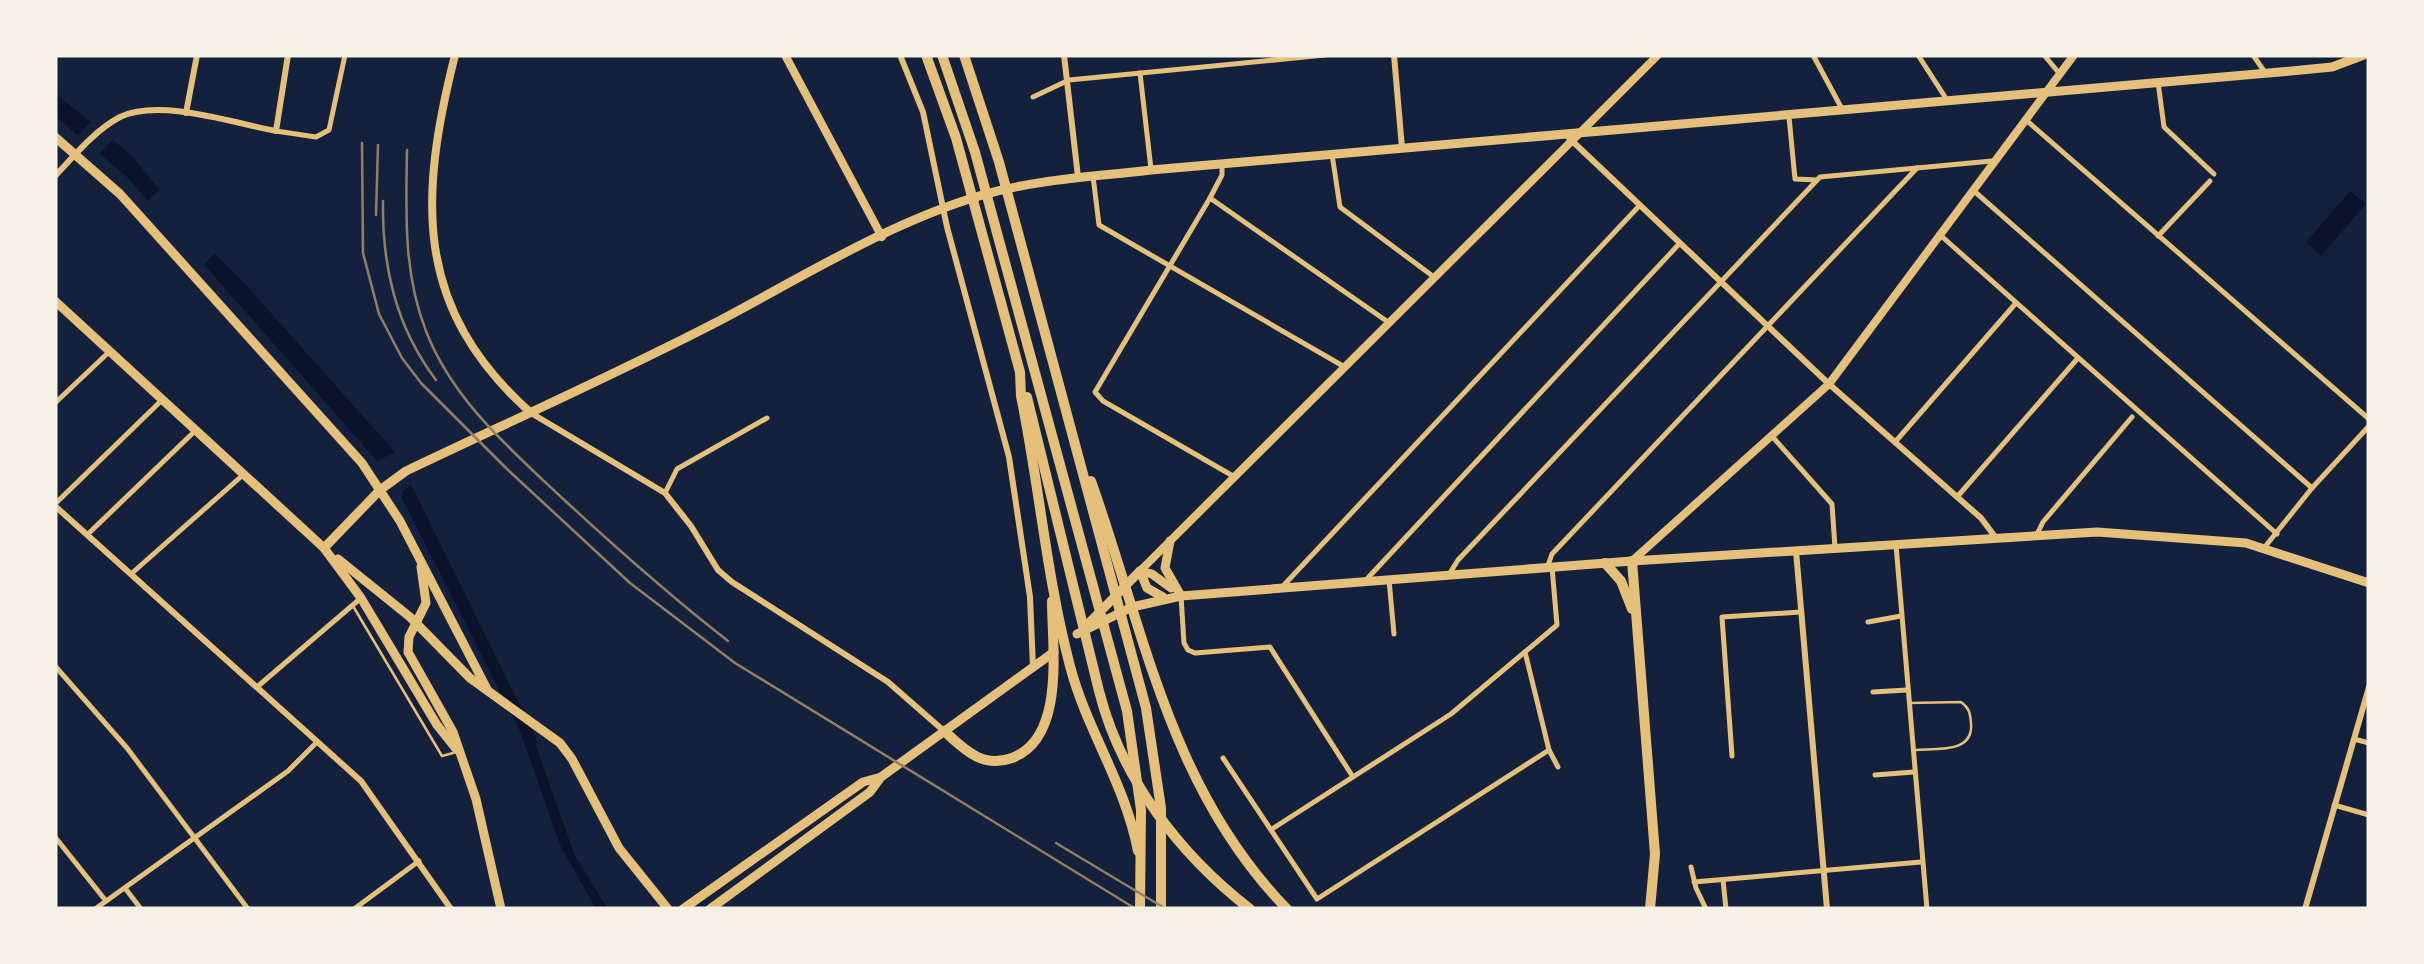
<svg xmlns="http://www.w3.org/2000/svg" width="2424" height="964" viewBox="0 0 2424 964" font-family="Overpass,sans-serif">
	<style>
		.water { fill: #0b132b }
		.pier { fill: #14213d }
		.lines { fill: none; stroke-linecap: round; stroke-linejoin: round }
		.service { stroke: #e5c07b; stroke-width: 2.5 }
		.minor { stroke: #e5c07b; stroke-width: 5 }
		.tertiary { stroke: #e5c07b; stroke-width: 6 }
		.secondary { stroke: #e5c07b; stroke-width: 8 }
		.primary { stroke: #e5c07b; stroke-width: 9 }
		.motorway { stroke: #e5c07b; stroke-width: 10 }
		.rail { stroke: #918062; stroke-width: 2.5 }
	</style>
	<rect width="100%" height="100%" fill="#14213d"/>
	<g class="water">
		<path d="M55 93 131 155 196 234 245 284 395 452 538 742 535 743 575 856 608 909H596L560 845 520 731 405 504 377 461 127 177 55 116Z"/>
		<path d="M2350 191 2366 204 2321 256 2306 242Z"/>
	</g>
	<g class="pier">
		<path d="M93 120 114 138 99 154 77 137Z"/>
		<path d="M160 189 196 234 216 252 203 265 147 201Z"/>
		<path d="M397 451 411 484 403 491 401 501 377 461Z"/>
	</g>
	<g class="lines">
		<g class="service">
			<path d="M353 606 442 756 453 753"/>
			<path d="M1910 703 1961 702C1969 708 1970 712 1971 723 1974 754 1936 748 1914 750"/>
		</g>
		<g class="minor">
			<path d="M1813 55 1842 109"/>
			<path d="M1918 55 1947 100"/>
			<path d="M2044 55 2059 73"/>
			<path d="M2253 55 2264 71"/>
			<path d="M1140 73 1151 169"/>
			<path d="M2158 82 2164 127 2214 174"/>
			<path d="M1033 97 1069 80 1325 55"/>
			<path d="M1789 117 1795 179 1817 180"/>
			<path d="M2026 120 2369 419"/>
			<path d="M276 131 316 137 329 130 345 55"/>
			<path d="M1332 154 1340 207 1434 277"/>
			<path d="M1222 164V175L1210 198 1095 392 1103 401 1233 476"/>
			<path d="M1093 176 1099 225 1343 366"/>
			<path d="M1974 191 2312 488"/>
			<path d="M1210 198 1388 322"/>
			<path d="M1939 234 2277 534"/>
			<path d="M2158 236 2210 181"/>
			<path d="M55 403 110 351"/>
			<path d="M1771 435 1832 504 1835 548"/>
			<path d="M1896 441 2016 303"/>
			<path d="M665 493 677 469 767 418"/>
			<path d="M1957 497 2078 358"/>
			<path d="M55 504 163 399"/>
			<path d="M88 534 196 430"/>
			<path d="M2036 536 2043 522 2132 417"/>
			<path d="M1896 545 1927 909"/>
			<path d="M2264 548 2312 488 2369 426"/>
			<path d="M1547 568 1552 554 1917 168"/>
			<path d="M1450 573 1458 560 1820 177 1992 161"/>
			<path d="M131 574 244 474"/>
			<path d="M1389 580 1394 634"/>
			<path d="M1365 581 1680 243"/>
			<path d="M1283 586 1640 205"/>
			<path d="M1181 596 1184 643 1188 650 1195 653 1270 647 1353 777"/>
			<path d="M1868 622 1901 616"/>
			<path d="M1525 652 1549 750 1558 767"/>
			<path d="M55 666 127 748 248 909"/>
			<path d="M257 687 361 598"/>
			<path d="M1873 692 1907 690"/>
			<path d="M2354 739 2369 743"/>
			<path d="M1732 756 1722 617 1801 612"/>
			<path d="M1223 758 1317 899 1549 750"/>
			<path d="M1875 775 1914 772"/>
			<path d="M2334 805 2369 815"/>
			<path d="M1272 829 1451 714 1557 625 1552 567"/>
			<path d="M55 837 106 901"/>
			<path d="M1691 867 1696 888 1706 909"/>
			<path d="M1723 880 1726 909"/>
			<path d="M1694 882 1921 862"/>
			<path d="M125 888 141 909"/>
			<path d="M95 909 288 771 317 742"/>
			<path d="M354 909 419 861"/>
		</g>
		<g class="tertiary">
			<path d="M900 55 923 112 947 227 1009 457 1030 597 1033 667"/>
			<path d="M1064 55 1078 177"/>
			<path d="M1394 55 1402 148"/>
			<path d="M186 113 197 55"/>
			<path d="M1569 138 1829 384 1981 518 1996 538"/>
			<path d="M55 176C74 156 95 130 120 117 160 98 233 123 276 131L288 55"/>
			<path d="M531 413 665 493 691 526 718 570 732 582 888 682 944 731"/>
			<path d="M55 506 361 781 451 909"/>
			<path d="M1796 551 1827 909"/>
			<path d="M2305 909 2369 687"/>
		</g>
		<g class="secondary">
			<path d="M455 55C419 198 413 308 531 413"/>
			<path d="M785 55 882 237"/>
			<path d="M1632 561 1829 384 2074 55"/>
			<path d="M1140 571 1658 55"/>
		</g>
		<g class="primary">
			<path d="M55 137 120 194 362 463 400 521 488 691"/>
			<path d="M55 301 324 548 361 598 437 725 457 750"/>
			<path d="M1170 541 1165 568 1181 596"/>
			<path d="M324 548 380 490 406 471C509 422 612 376 713 324 799 279 886 224 979 196 1036 179 1093 177 1151 170L2280 72 2332 67 2364 55"/>
			<path d="M338 559 410 617 470 678 560 743 572 759 619 848 668 909"/>
			<path d="M421 567 426 603 409 637 408 652 453 732 476 799 501 909"/>
			<path d="M1140 571 1152 574 1171 588"/>
			<path d="M1140 571 1147 588 1163 597"/>
			<path d="M1086 626 1140 571"/>
			<path d="M1077 634 1132 607 1181 596 1632 561 2097 532 2246 543 2369 583"/>
			<path d="M683 909 863 782 881 777"/>
			<path d="M710 909 870 792 881 777 1054 652"/>
		</g>
		<g class="motorway">
			<path d="M926 55 956 138 1020 372 1021 396C1039 484 1047 580 1070 666 1087 731 1125 783 1138 851"/>
			<path d="M942 55 975 152 1127 711 1141 810 1140 909"/>
			<path d="M964 55 999 162 1146 708 1161 808V909"/>
			<path d="M1027 397 1099 691C1121 778 1179 854 1250 909"/>
			<path d="M1091 481C1145 633 1170 789 1287 909"/>
			<path d="M1632 561 1655 854 1650 909"/>
			<path d="M1605 563 1621 581 1632 609"/>
			<path d="M944 731C964 749 982 769 1012 758 1066 738 1052 647 1052 601"/>
		</g>
		<g class="rail">
			<path d="M362 143 363 253 379 314 402 358 421 383 507 469 630 583 735 663 1136 909"/>
			<path d="M407 150C406 211 403 273 426 331 452 399 509 448 560 496 615 547 669 595 728 641"/>
			<path d="M383 201C382 267 396 327 436 380"/>
			<path d="M376 215 378 145"/>
			<path d="M1056 843 1166 909"/>
		</g>
	</g>
	<rect width="2424" height="964" fill="none" stroke="#f6f1e7" stroke-width="115"/>
</svg>
